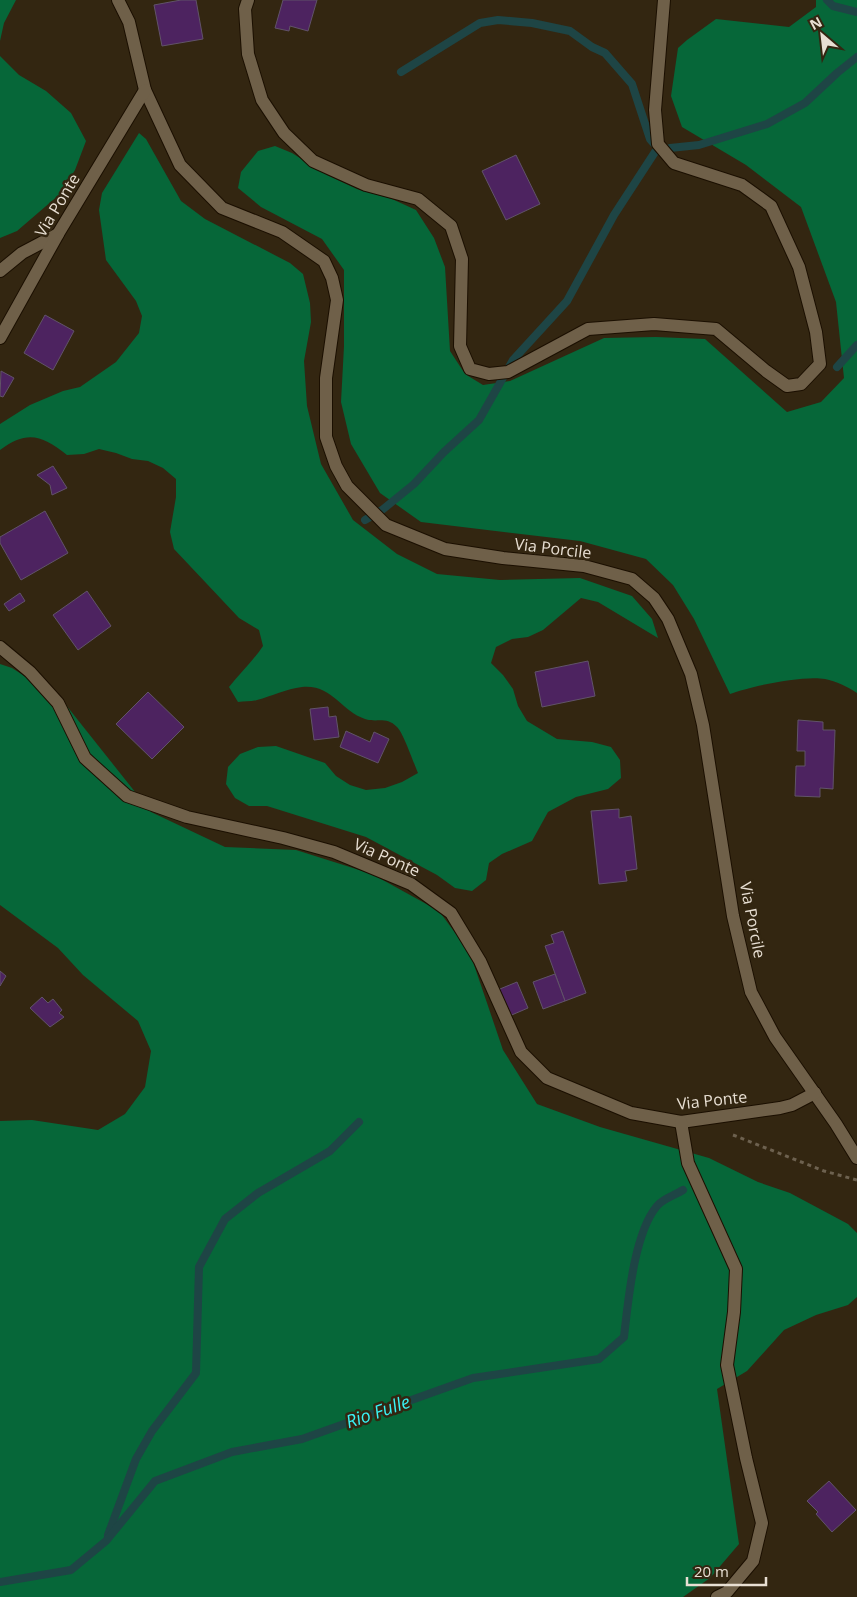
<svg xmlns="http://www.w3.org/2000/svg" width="857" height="1597" viewBox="0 0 857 1597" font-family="'Open Sans',sans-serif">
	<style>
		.forest { fill: #066739 }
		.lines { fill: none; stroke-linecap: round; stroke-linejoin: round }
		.stream { stroke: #1e4545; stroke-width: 8 }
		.building { fill: #4d2360; stroke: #615369 }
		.minor-casing { stroke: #1b0f00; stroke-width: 14 }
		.path { stroke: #6d614f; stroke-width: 3; stroke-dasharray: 4 4; stroke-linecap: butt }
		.minor { stroke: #6f6049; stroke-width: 12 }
		.labels { text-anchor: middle; stroke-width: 5; stroke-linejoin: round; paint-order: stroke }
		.street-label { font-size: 16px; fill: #e8dfd3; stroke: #332611 }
		.water-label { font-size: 18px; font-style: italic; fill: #39f3f5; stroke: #332611 }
	</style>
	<rect width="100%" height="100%" fill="#332611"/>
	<g class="forest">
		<path d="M0 0H16L4 23 0 41Z"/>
		<path d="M816 0H857V693C848 687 836 681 825 679 804 675 751 686 730 694L694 619 673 585 646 559 580 541 421 522 380 493 351 444 341 402 344 346V270L322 239 261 207 238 188 241 172 258 151 275 146 292 153 327 175 357 189 392 199 416 210 434 238 445 267 450 351 465 374 483 385 510 381 604 338 656 337 705 339 787 412 821 402 844 378 836 302 801 207 746 165 682 127 671 96 678 48 687 40 716 19 789 27 816 7Z"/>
		<path d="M0 56 19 75 46 91 71 113 86 141 75 170 60 194 17 231 0 238Z"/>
		<path d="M139 133 146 139 181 201 205 219 290 263 303 274 310 303 311 322 304 361 307 406 321 464 353 520 397 554 437 574 500 580 580 578 632 596 652 619 658 638 598 602 581 598 543 630 528 637 512 639 496 647 491 663 503 675 513 689 518 706 527 721 557 739 592 742 611 747 620 760 621 778 608 789 576 797 548 812 532 841 502 854 489 863 486 880 472 891 455 888 437 875 366 837 267 806H249L235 798 226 784 228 767 240 754 258 747 276 746 325 763 336 776 350 785 366 790 385 788 402 782 418 773C414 764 403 732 397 727 386 716 377 723 365 719 341 711 332 684 302 687 286 689 272 696 257 700 251 702 244 701 238 702L229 687C240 673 253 661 263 646L259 630 239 618 174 549 170 532 176 497V479L163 468 148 461 132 459 116 453 99 449 84 454 67 455C42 435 27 430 0 450V424L30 405 63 391 80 387 116 362 139 333 142 316 136 301 106 260 99 210 102 193Z"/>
		<path d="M0 664 12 668 62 700 151 812 225 847 296 850 372 874 439 911 470 953 503 1050 537 1104 600 1127 709 1158 758 1182 790 1193 848 1224 857 1233V1297L848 1305 816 1315 784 1330 747 1371 717 1389 739 1544 710 1578 683 1597H0V1121L32 1120 98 1130 125 1114 145 1087 151 1051 138 1021 83 975 58 948 0 905Z"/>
	</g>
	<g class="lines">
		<g class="stream">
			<path d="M827 0 833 6 857 12"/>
			<path d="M401 72 480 23 498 20 532 23 570 31 592 47 605 53 632 84 650 139 657 147"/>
			<path d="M837 367 857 345"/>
			<path d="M365 520 382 510 414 484 444 452 479 420 513 360 567 301 614 215 655 152 670 148 699 145 767 124 805 103 837 73 857 57"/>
			<path d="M108 1535 136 1459 152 1431 196 1373 199 1267 225 1219 258 1193 330 1151 359 1122"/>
			<path d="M0 1582 71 1570 106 1541 155 1481 232 1452 302 1439 473 1378 599 1359 624 1337C628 1302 634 1233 657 1206 662 1199 675 1195 683 1190"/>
		</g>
	</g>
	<g class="building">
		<path d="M181 0H196L203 39 162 46 154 5Z"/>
		<path d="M283 0H317L308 31 290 26 289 31 275 28Z"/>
		<path d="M516 155 540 204 506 220 482 171Z"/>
		<path d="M45 315 74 331 53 370 24 353Z"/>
		<path d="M1 371 14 378 3 397 0 396Z"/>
		<path d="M53 466 67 488 52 495 50 485 37 475Z"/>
		<path d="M45 511 68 553 21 580 0 543V537Z"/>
		<path d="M87 591 111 626 78 650 53 615Z"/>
		<path d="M20 593 25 601 9 611 4 604Z"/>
		<path d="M588 661 595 696 542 707 535 672Z"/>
		<path d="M148 692 184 727 152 759 116 724Z"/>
		<path d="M328 707 329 717 336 716 339 737 314 740 310 709Z"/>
		<path d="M798 720 823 722V730H835L833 789 820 788V797L795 796 796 766H805V751H797Z"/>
		<path d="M346 731 370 742 374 732 389 739 378 763 340 747Z"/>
		<path d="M619 809V818L631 816 637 869 625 871 627 881 599 884 591 811Z"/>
		<path d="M563 931 586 993 565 1001 545 946 554 943 551 935Z"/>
		<path d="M0 971 6 976 0 986Z"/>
		<path d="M555 974 565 1001 543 1009 533 982Z"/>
		<path d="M517 982 528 1008 507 1017 495 991Z"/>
		<path d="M42 997 48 1003 53 999 62 1010 59 1013 64 1017 50 1027 30 1008Z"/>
		<path d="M829 1481 856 1510 832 1532 816 1514 818 1512 807 1501Z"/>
	</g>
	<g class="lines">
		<defs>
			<g id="minor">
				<path d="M118 0 129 22 145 90 180 165 222 208 282 232 324 261 332 278 337 300 326 378V437L336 466 347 486 386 525 445 549 503 558 584 566 632 579 654 598 668 619 691 674 703 725 733 916 751 992 775 1037 836 1124 857 1158"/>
				<path d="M248 0 245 9 248 54 262 100 284 133 313 161 366 185 418 199 451 226 462 259 460 346 470 369 489 374 508 372 588 329 654 324 716 329 766 371 787 386 801 384 820 364 816 332 799 267 771 206 742 185 674 163 658 144 655 110 664 0"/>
				<path d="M0 271 22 253 58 234"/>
				<path d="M0 338 58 234 145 90"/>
				<path d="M0 647 30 672 58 703 85 758 127 796 187 817 283 838 334 852 411 884 451 913 480 961 521 1052 547 1078 631 1113 681 1122 780 1108 792 1105 815 1093"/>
				<path d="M681 1122 688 1163 736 1269 734 1312 727 1365 746 1458 762 1523 753 1561 727 1592 717 1597"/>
			</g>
		</defs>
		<use href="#minor" class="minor-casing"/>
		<path class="path" d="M733 1135 824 1171 857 1180"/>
		<use href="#minor" class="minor"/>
	</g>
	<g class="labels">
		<g class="street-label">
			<text transform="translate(57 205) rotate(-59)" y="6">Via Ponte</text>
			<text transform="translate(553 548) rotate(7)" y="6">Via Porcile</text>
			<text transform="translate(387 857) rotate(24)" y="6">Via Ponte</text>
			<text transform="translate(753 920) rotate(79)" y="6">Via Porcile</text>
			<text transform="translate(712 1100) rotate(-6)" y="6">Via Ponte</text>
		</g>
		<g class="water-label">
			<text transform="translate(378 1412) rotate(-19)" y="6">Rio Fulle</text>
		</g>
	</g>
	<g transform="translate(822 35) rotate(332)" stroke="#332611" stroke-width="4" paint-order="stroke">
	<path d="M0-4L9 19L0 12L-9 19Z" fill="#e8dfd3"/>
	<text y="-8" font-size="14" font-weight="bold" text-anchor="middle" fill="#e8dfd3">N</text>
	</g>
	<path d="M687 1577v8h79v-8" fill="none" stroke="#e8dfd3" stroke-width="2.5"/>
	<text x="694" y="1577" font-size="15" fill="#e8dfd3" stroke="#332611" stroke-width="4" paint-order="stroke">20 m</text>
</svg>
